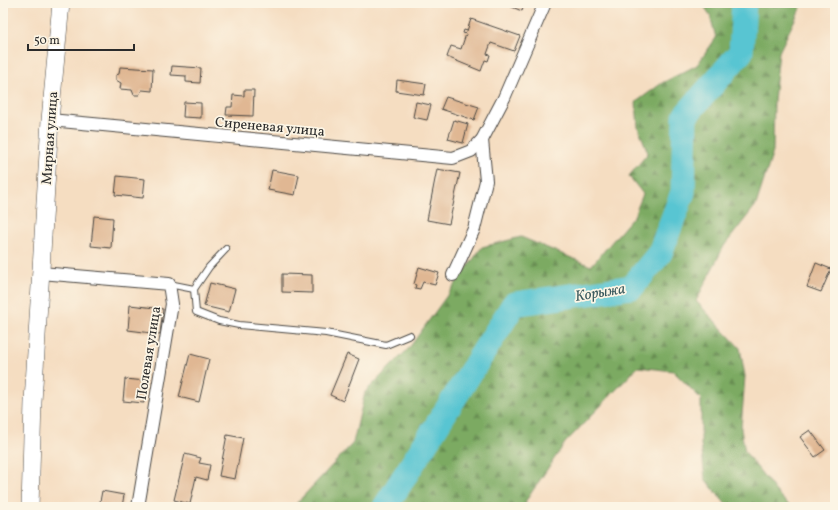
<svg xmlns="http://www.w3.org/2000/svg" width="838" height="510" viewBox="0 0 838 510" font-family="Vollkorn,serif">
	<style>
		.forest { fill: url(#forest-firs); stroke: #546a46 }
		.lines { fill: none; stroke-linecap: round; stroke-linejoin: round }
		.river { stroke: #59c5d2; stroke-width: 25 }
		.building { fill: #e0b793 }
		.lane-casing { stroke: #494642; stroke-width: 8 }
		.street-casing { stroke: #494642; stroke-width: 14 }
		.secondary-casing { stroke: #494642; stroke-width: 18 }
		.lane { stroke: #fff; stroke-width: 6 }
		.street { stroke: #fff; stroke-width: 12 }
		.secondary { stroke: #fff; stroke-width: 17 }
		.labels { text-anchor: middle; stroke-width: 3.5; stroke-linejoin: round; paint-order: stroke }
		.street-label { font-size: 14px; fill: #2b2b2b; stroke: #fcf5e5 }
		.water-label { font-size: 15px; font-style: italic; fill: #39595d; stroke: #fcf5e5 }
	</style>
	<defs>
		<pattern id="forest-firs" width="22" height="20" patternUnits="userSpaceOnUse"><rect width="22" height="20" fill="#7caa62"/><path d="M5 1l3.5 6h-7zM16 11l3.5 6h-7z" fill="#668b51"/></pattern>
	</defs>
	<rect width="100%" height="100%" fill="#fcf5e5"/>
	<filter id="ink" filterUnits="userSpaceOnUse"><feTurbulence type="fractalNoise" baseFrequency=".025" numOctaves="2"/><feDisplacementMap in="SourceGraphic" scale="8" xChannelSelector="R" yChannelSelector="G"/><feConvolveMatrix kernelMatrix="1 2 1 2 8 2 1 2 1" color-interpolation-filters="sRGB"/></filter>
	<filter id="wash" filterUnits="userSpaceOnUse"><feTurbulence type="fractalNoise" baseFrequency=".012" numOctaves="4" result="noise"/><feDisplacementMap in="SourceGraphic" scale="16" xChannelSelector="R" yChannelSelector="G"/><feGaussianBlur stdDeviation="0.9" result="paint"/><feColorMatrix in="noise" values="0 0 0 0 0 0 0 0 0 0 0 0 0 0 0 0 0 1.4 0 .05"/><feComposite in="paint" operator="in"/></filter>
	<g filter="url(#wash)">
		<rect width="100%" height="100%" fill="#f5ddc1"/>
		<path class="forest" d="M702 3H803L779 52 774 101 773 152 756 205 724 246 696 301 740 348 745 376 741 429 745 452 778 494 791 507H728L705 479 701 444V399L673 371 638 367 565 443 525 502 528 507H293L353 443 365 392 409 348 482 247 521 237 591 266 634 216 643 194 629 176 648 153 638 127 636 102 662 83 697 65 716 38 710 15Z"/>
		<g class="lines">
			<path class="river" d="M385 507 514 304 632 287 660 253 683 192 685 116 741 52 744 3"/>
		</g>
		<g id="blocks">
			<g class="building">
				<path d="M508 3H525L522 11 507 5Z"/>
				<path d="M471 19 520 36 514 51 491 43 487 54 490 55 488 61 485 60 481 71 447 57 451 46 461 49 466 34 463 33 464 30 467 31Z"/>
				<path d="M172 66 201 68 200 83 186 82V76L171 75Z"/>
				<path d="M120 67 153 69 152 91 142 90 139 95H134L132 90 120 89 121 83 116 80V75L119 74Z"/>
				<path d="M397 80 426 84 424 95 396 91Z"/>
				<path d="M244 90H254L253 116 226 115 227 107H232L233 95 244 96Z"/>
				<path d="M446 97 479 107 474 120 441 109Z"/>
				<path d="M184 102 201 103V118L183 117Z"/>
				<path d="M416 102 431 105 427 120 413 117Z"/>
				<path d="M454 120 468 124 463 143 448 139Z"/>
				<path d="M437 169 460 173 449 224 427 220Z"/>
				<path d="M272 170 299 175 295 195 268 190Z"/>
				<path d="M117 176 145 179 143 198 115 195Z"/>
				<path d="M94 216 113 218 111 248 91 246Z"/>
				<path d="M816 263 831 269 821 292 807 287Z"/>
				<path d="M419 267 439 273 435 285 423 282 420 289 415 288 416 285 414 284Z"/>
				<path d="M282 274 312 275V293L282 292Z"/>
				<path d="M210 283 235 289 229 312 204 306Z"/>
				<path d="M130 305 163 309 160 334 128 330Z"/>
				<path d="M190 354 209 359 199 402 179 397Z"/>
				<path d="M347 354 359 359 343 401 330 395Z"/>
				<path d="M125 379 146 381 144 403 123 401Z"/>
				<path d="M810 430 825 450 815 457 800 437Z"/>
				<path d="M227 435 243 438 235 479 219 476Z"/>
				<path d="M185 454 201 458 199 463 210 465 207 480 196 477 190 504 174 500Z"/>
				<path d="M102 491 124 495 122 507H99Z"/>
			</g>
		</g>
	</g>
	<g filter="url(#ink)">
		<use href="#blocks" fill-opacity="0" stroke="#494642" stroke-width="1"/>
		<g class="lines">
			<defs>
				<g id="lane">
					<path d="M169 284 194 289 209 267 226 249"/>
					<path d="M194 289 196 312 219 321 239 325 326 333 386 345 410 335"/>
				</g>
				<g id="street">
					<path d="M50 120 453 158 471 151 482 140 504 98 545 3"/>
					<path d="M41 273 169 284 172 304 138 507"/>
					<path d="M453 275 474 229 486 181 482 140"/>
				</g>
				<path id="secondary" d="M30 507 33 402 50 120 61 3"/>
			</defs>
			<use href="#lane" class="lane-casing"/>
			<use href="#street" class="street-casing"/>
			<use href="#secondary" class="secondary-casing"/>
			<use href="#lane" class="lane"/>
			<use href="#street" class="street"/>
			<use href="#secondary" class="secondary"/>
		</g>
	</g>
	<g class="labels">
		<g class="street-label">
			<text transform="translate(270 126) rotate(5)" y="5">Сиреневая улица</text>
			<text transform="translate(49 138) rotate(-86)" y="5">Мирная улица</text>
			<text transform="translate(148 353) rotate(-81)" y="5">Полевая улица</text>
		</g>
		<g class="water-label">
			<text transform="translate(600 292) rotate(-9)" y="5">Корыжа</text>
		</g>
	</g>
	<rect width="838" height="510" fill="none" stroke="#fcf5e5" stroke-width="16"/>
	<path d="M28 44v6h106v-6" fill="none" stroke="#2b2b2b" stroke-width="2"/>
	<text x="34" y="44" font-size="12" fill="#2b2b2b" stroke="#fcf5e5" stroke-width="3" paint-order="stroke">50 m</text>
</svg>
